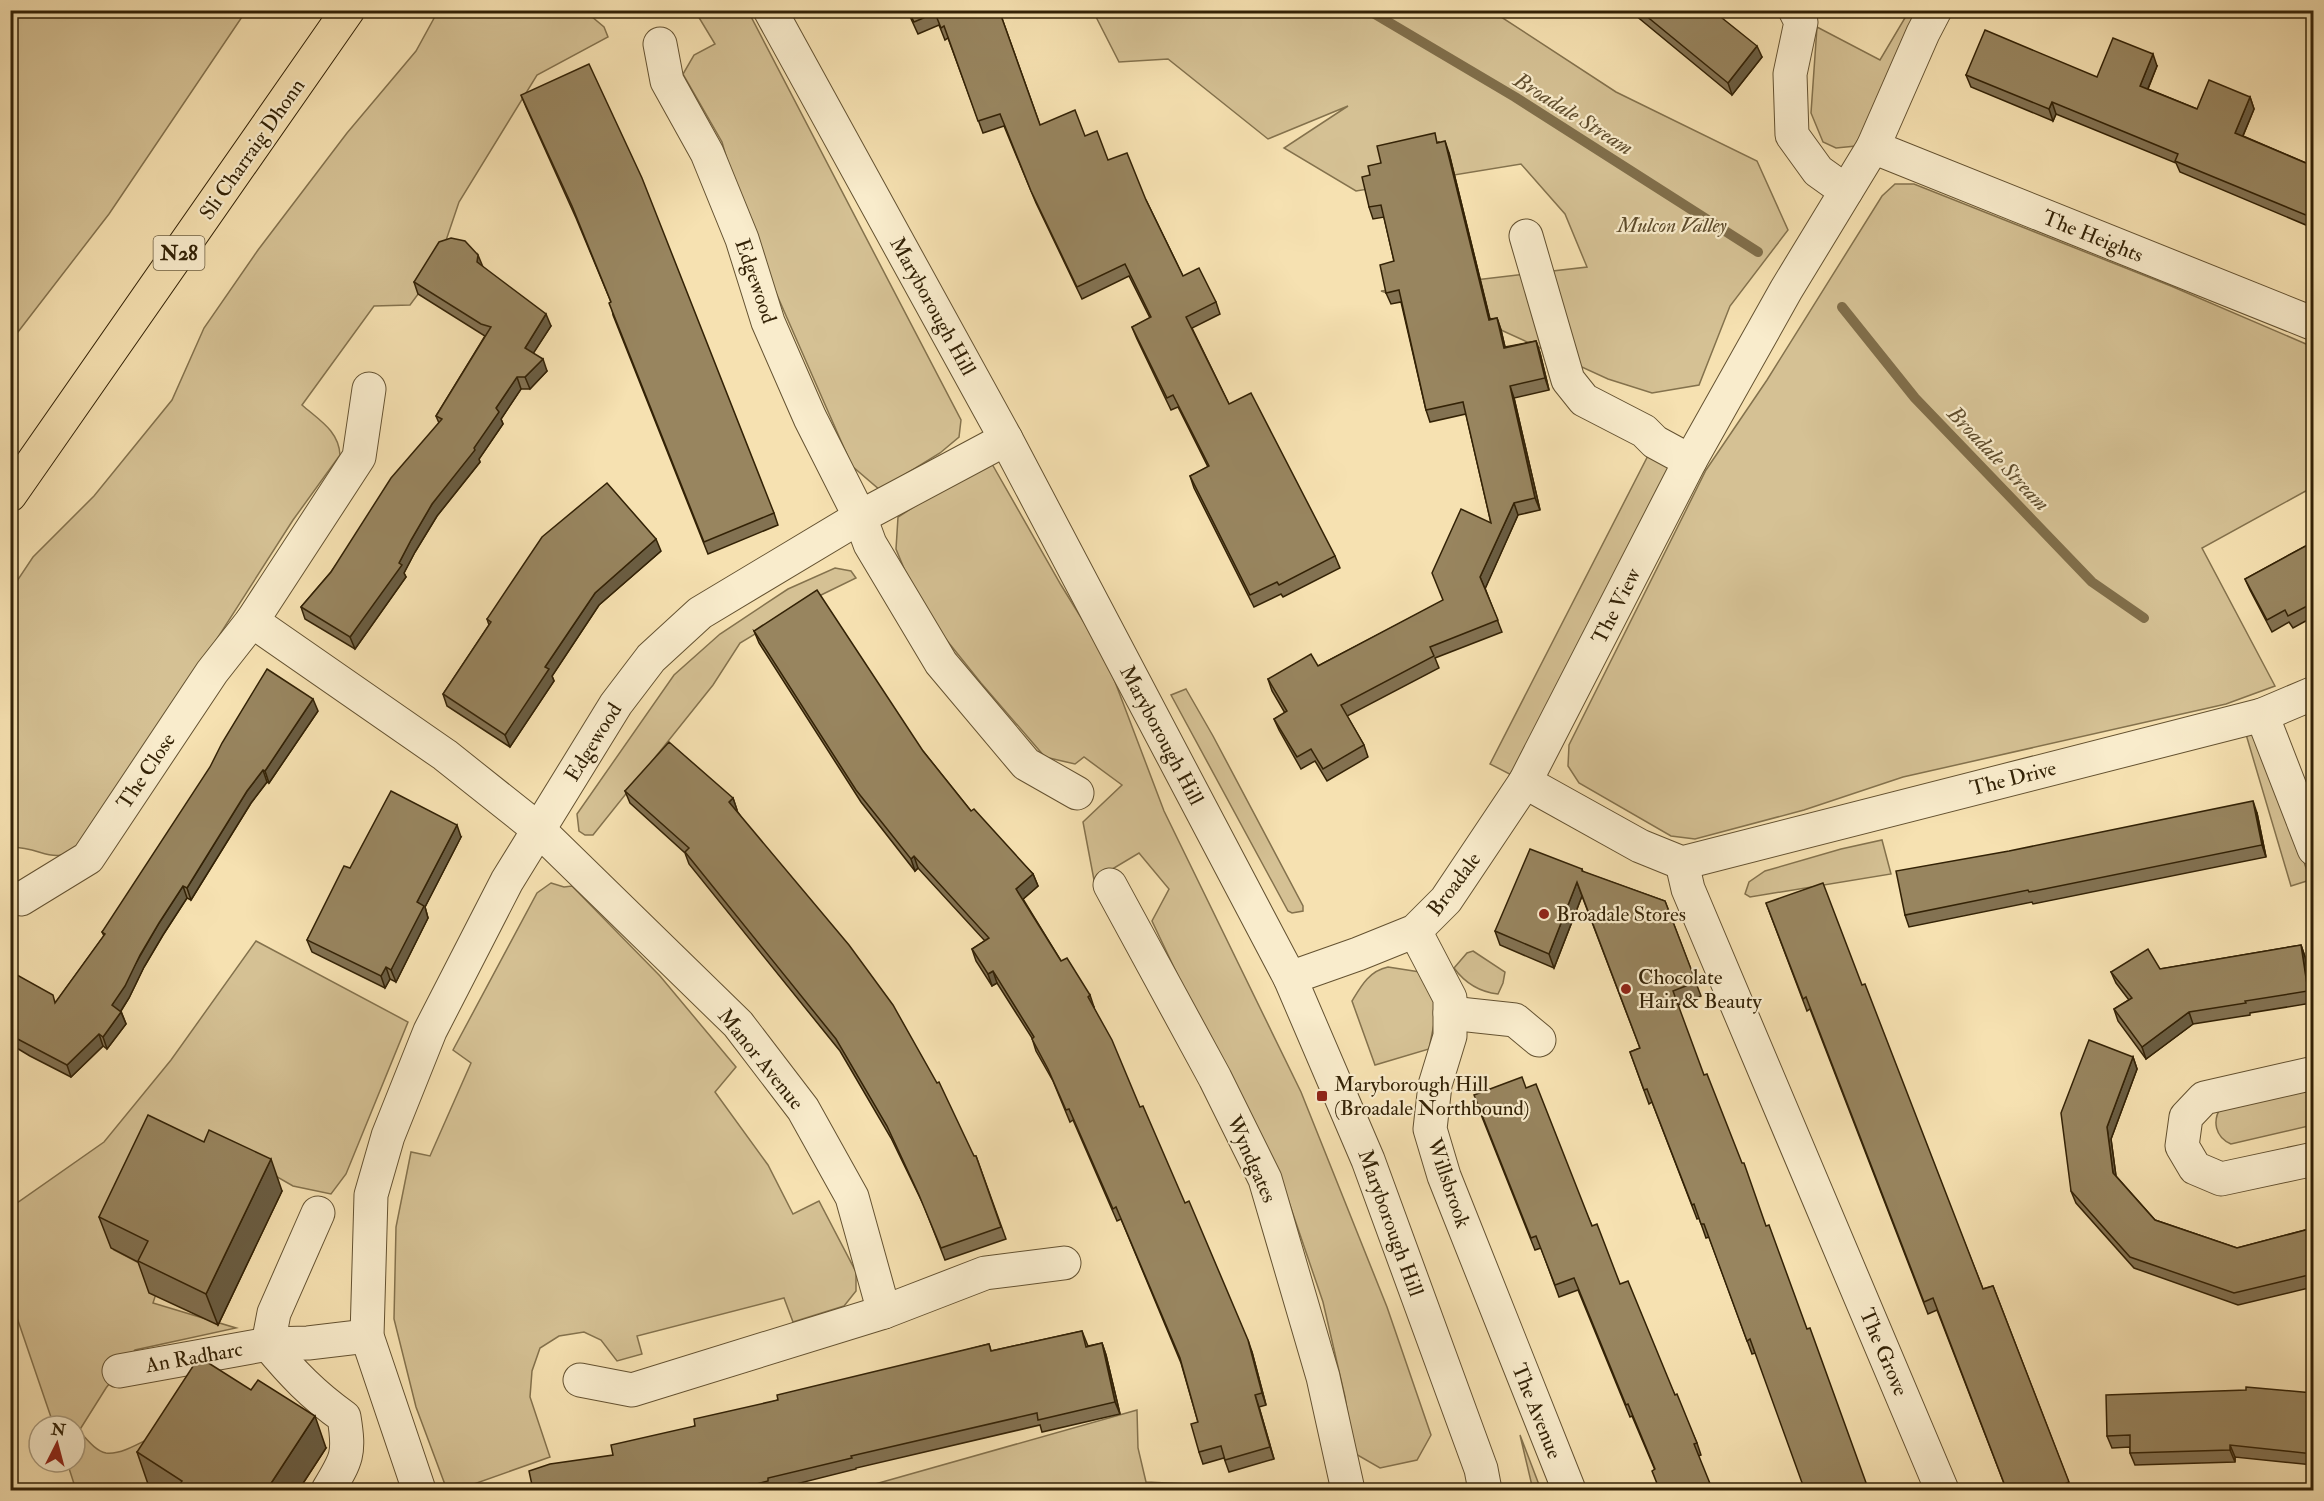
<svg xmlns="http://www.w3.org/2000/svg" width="2324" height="1501" viewBox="0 0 2324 1501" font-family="'IM FELL Double Pica',serif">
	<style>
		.green { fill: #d5c194; stroke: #84724d; stroke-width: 1.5 }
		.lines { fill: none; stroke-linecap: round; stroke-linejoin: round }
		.stream { stroke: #806e4a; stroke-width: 10 }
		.minor-casing { stroke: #645231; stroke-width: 35 }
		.tertiary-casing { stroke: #645231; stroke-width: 35 }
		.trunk-casing { stroke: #332206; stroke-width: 35 }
		.minor { stroke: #f9eccc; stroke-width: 33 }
		.tertiary { stroke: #f9eccc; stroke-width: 33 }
		.trunk { stroke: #f6e1b1; stroke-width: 33 }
		.wall { fill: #837252; stroke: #332206; stroke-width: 1.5 }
		.shaded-wall { fill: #6a5d42; stroke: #332206; stroke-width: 1.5 }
		.building { fill: #98855f; stroke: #332206; stroke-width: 1.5 }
		.poi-dot { fill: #8f2418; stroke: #f9eccc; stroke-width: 2 }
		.labels { text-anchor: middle; stroke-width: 4.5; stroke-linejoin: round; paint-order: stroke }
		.shield { fill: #f9eccc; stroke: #6e5f41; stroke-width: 1.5 }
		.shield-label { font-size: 20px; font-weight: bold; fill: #332206 }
		.street-label { font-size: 21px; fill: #332206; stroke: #f9eccc }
		.park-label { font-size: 21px; font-style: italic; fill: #5c4a2a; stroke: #f9eccc }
		.poi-label { font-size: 21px; fill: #332206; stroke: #f9eccc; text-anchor: start }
		.water-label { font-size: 22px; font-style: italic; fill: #604e2e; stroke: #f9eccc }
	</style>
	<rect width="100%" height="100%" fill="#f6e1b1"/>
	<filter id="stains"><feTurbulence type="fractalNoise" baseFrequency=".00333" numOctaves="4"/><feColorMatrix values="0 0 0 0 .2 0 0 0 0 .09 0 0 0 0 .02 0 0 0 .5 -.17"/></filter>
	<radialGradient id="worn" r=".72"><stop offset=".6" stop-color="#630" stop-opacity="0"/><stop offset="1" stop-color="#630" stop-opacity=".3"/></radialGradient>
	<g class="green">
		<path d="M10 11H246L109 214 11 341Z"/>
		<path d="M438 11H585L604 27 608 37 537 75 459 202 436 270 410 305 374 306 302 405C319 420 339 431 340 455L293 520 85 845C49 867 47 848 11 847V590L33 557 94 496 172 400 204 328 258 250 347 133 416 51Z"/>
		<path d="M695 11H748L961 420 959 437 940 453 880 490 852 466 745 222 722 142 683 74 694 55 715 44Z"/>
		<path d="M1093 11H1492L1616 92 1757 161 1788 230 1730 306 1699 385 1652 393 1608 379 1501 330 1381 291 1587 267 1565 214 1521 164 1356 191 1284 148 1348 106 1268 139 1168 59 1119 62Z"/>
		<path d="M1909 11H1922L1856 146 1836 148 1823 142 1811 113 1817 27 1880 60Z"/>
		<path d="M1895 184H1914L2171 286 2313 347V487L2202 548 2275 686 2226 704 1903 777 1804 810 1695 839 1671 836 1579 783 1568 766 1569 745 1706 470 1767 380 1882 196Z"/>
		<path d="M1655 442 1690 461 1525 782 1490 764Z"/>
		<path d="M992 464 1061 585 1106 658 1164 811 1301 1092 1387 1307 1431 1435 1417 1460 1380 1468 1354 1453 1345 1397 1323 1302 1279 1173 1188 997 1152 921 1169 889 1139 853 1094 880 1083 822 1122 785 1084 757 1075 764 1045 757 981 683 920 607 896 549 898 517 961 477Z"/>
		<path d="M835 568 851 571 856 578 819 596 740 643 713 685 593 835H585L579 831 577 814 674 675 720 634 788 589Z"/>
		<path d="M1186 689 1213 736 1303 906V911L1292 913 1288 911 1171 695Z"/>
		<path d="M2245 731 2262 734 2310 880 2291 886Z"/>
		<path d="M1882 840 1891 874 1750 897 1745 894 1749 882 1765 871 1841 849Z"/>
		<path d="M551 883 564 887 572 886 660 976 736 1067 715 1092 768 1165 793 1214 819 1201 856 1272V1291L844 1306 793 1322 784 1298 637 1336 642 1354 617 1361 601 1340 584 1332 559 1336 540 1348 532 1371 530 1397 550 1457 457 1490H447L416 1407 394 1319 396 1227 411 1152 430 1156 471 1063 453 1050 537 893Z"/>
		<path d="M256 941 408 1022 346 1174 331 1194 293 1186 253 1163 157 1161 114 1250 162 1275 153 1303 236 1328 135 1350 106 1388 79 1431C86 1438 95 1451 106 1453 120 1455 140 1443 152 1437L148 1483 159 1490H76L67 1462H75V1426H54L11 1300 10 1208 104 1142 171 1060Z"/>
		<path d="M1473 951 1505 972 1503 983 1498 994C1480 992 1465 983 1454 968L1467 953Z"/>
		<path d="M1388 967 1420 972 1434 985V1024L1429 1049 1375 1065 1352 1001C1361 986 1369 971 1388 967Z"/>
		<path d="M2313 1082V1125L2231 1144C2215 1137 2212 1121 2221 1107Z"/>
		<path d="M1137 1410 1138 1448 1146 1482 1274 1488 1282 1490H854Z"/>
		<path d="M1520 1435 1541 1490H1533Z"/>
	</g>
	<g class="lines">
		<g class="stream">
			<path d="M1368 10 1515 97 1758 252"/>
			<path d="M1842 307 1915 398 2092 582 2144 618"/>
		</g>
		<defs>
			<g id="minor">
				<path d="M1795 10 1801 22 1790 74 1792 135 1818 171 1846 191"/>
				<path d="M660 44 667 81 707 153 742 239 768 322 810 418 860 517 870 544 941 663 1026 764 1077 793"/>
				<path d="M1873 147 2314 324"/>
				<path d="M1526 236 1568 380 1584 400 1644 431 1655 442 1690 461"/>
				<path d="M252 621 445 755 538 829 738 1024 803 1109 852 1197 884 1312"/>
				<path d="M2262 715 2314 849"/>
				<path d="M1525 782 1640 846 1682 863 2262 715 2314 693"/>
				<path d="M1682 863 1688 889 1942 1490"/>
				<path d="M1110 885 1215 1078 1265 1179 1323 1377 1348 1490"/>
				<path d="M21 899 88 858 212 672 252 621 359 457 369 389"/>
				<path d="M1415 931 1450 998V1036L1435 1085 1430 1129 1444 1176 1569 1490"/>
				<path d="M1290 978 1358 954 1415 931 1446 900 1525 782 1690 461 1786 290 1873 147 1923 33 1935 10"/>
				<path d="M1450 1013 1515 1020 1539 1040"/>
				<path d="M2314 1073 2204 1098 2186 1117 2182 1146 2195 1168 2221 1179 2314 1159"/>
				<path d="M318 1213 274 1313 268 1344C292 1373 313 1395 344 1417 350 1454 347 1459 328 1490"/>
				<path d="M119 1371 268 1344 308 1343 367 1336"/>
				<path d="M580 1380 632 1390 884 1312 985 1273 1064 1263"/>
			</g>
			<g id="tertiary">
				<path d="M770 10 1006 439 1290 978 1368 1160 1481 1469 1485 1490"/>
				<path d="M419 1490 367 1336 371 1195 388 1136 430 1031 507 881 616 704 651 658 700 613 860 517 1006 439"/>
			</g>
			<path id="trunk" d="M10 495 348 10"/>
		</defs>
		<use href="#minor" class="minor-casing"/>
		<use href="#tertiary" class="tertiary-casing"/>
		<use href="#trunk" class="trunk-casing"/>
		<use href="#minor" class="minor"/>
		<use href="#tertiary" class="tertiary"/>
		<use href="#trunk" class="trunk"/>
	</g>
	<g class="wall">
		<path d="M907 10H999L1040 125 1085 136 1146 200 1183 276 1216 302 1220 314 1192 328 1229 404 1335 556 1340 568 1283 597 1281 594 1254 607 1194 488 1190 476 1208 467 1178 407 1171 410 1137 339 1132 327 1150 318 1129 276 1082 299 1036 203 1004 126 983 133 948 38 945 40 939 25 918 34Z"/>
		<path d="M1629 10H1712L1762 57 1732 95Z"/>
		<path d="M2157 66 2148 89 2197 109 2250 97 2254 109 2243 136 2313 166V228L2180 172 2176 163 2056 114 2053 121 1971 87 1966 75 2097 77Z"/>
		<path d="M521 95 774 513 778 525 708 554 613 315 611 302 576 218 526 107Z"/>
		<path d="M1439 142 1449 153 1490 319 1497 318 1501 330 1505 347 1536 341 1540 353 1549 390 1514 398 1540 510 1518 515 1485 588 1502 632 1435 658 1439 668 1347 716 1364 745 1368 757 1327 781 1315 761 1301 769 1279 730 1274 719 1285 713 1272 691 1268 679 1318 666 1443 601 1491 523 1466 414 1430 422 1426 410 1401 302 1391 304 1386 293 1394 261 1384 217 1373 219 1369 207 1370 175 1381 163Z"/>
		<path d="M482 266 551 326 533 353 547 371 530 389H521L501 419 503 424 479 459 480 462 437 516 415 552 404 573 406 577 355 649 305 619 301 607 331 572 439 423 436 416 485 336 418 294 414 282Z"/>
		<path d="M2313 542V617L2293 628 2289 622 2272 632 2250 590 2245 579Z"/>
		<path d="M661 551 599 605 552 676 554 681 510 747 447 706 443 694 489 625 487 619Z"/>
		<path d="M754 631 923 751 971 811 1033 874 1038 886 1023 899 1061 961 1094 1007V1008L1252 1352 1266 1405 1259 1407 1274 1459 1229 1472 1224 1458 1203 1464 1199 1452 1198 1422 1181 1363 1121 1219 1117 1221 1073 1120 1070 1122 1053 1081 1036 1051 1032 1038 997 983 992 986 976 961 972 949 985 941 918 868 915 871 861 802 759 643Z"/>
		<path d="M318 711 269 783 267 782 251 803 191 900 187 898 163 935 144 967 129 998 121 1011 126 1024 107 1049 103 1046 71 1077 30 1056 10 1044V971L56 1002 104 936 102 932Z"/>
		<path d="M625 791 733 798 737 810V811L974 1156H976L1006 1239 945 1260 924 1206 891 1138 840 1051 689 864 685 853 630 803Z"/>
		<path d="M2257 813 2266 857 2033 904 2032 902 1909 927 1905 915Z"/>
		<path d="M461 837 425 907 428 918 396 982 390 979 385 988 312 952 307 940 350 868Z"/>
		<path d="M1582 869 1583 872 1665 901 1701 996 1678 1005 1755 1353 1752 1354 1709 1237 1706 1238 1699 1218 1697 1219 1652 1102 1649 1104 1630 1052 1640 1048 1582 896 1554 968 1500 945 1495 931Z"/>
		<path d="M1766 903 1862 985 1983 1289 1993 1286 2072 1491H2007L1937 1310 1928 1314 1810 1009 1807 1011Z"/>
		<path d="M2301 945 2305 957 2312 1003 2250 1013V1015L2193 1024 2146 1059 2118 1021 2114 1009 2129 1000 2116 983 2111 972 2160 969Z"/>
		<path d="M2133 1057 2137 1069 2111 1139 2116 1176 2155 1220 2237 1248 2313 1228V1287L2238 1305 2134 1268 2076 1203 2071 1191Z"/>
		<path d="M1526 1088 1620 1284 1675 1395 1697 1443 1701 1455 1655 1470 1632 1416 1630 1417 1578 1290 1559 1297 1541 1248 1535 1250 1478 1107Z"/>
		<path d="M204 1142 282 1191 218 1325 149 1293 138 1262 111 1248 99 1217Z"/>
		<path d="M1082 1331 1088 1346 1102 1343 1106 1355 1120 1414 1042 1432 1040 1425 856 1468V1469L772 1490V1491H513L532 1485 695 1426 778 1400 989 1344 991 1351Z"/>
		<path d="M2313 1393V1465L2235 1457V1462L2135 1465 2130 1453V1447L2112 1448 2107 1436Z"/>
		<path d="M326 1448 298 1491H159L148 1484 137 1452Z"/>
	</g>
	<g class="shaded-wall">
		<path d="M1757 46 1762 57 1732 95 1728 83Z"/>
		<path d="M2153 54 2157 66 2144 98 2140 86Z"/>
		<path d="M2250 97 2254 109 2239 145 2235 133Z"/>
		<path d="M2052 102 2056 114 2053 121 2049 109Z"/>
		<path d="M1445 141 1449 153 1493 332 1489 320Z"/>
		<path d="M478 255 483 267 477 262Z"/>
		<path d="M546 314 551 326 529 360 525 348Z"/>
		<path d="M1497 318 1501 330 1508 360 1504 348Z"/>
		<path d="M1536 341 1540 353 1549 390 1545 378Z"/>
		<path d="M543 359 547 371 530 389 525 377Z"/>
		<path d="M517 377 521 389 501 419 503 424 479 459 480 462 437 516 415 552 404 573 406 577 355 649 350 637 399 563 411 540 432 504 474 448 496 408Z"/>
		<path d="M1510 386 1514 398 1540 510 1535 498Z"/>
		<path d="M1514 503 1518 515 1485 589 1480 577Z"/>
		<path d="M656 539 661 551 599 605 552 676 554 681 510 747 505 735 545 667 595 593Z"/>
		<path d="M313 699 318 711 269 783 265 771Z"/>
		<path d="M263 770 267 782 251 803 191 900 187 888 247 791Z"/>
		<path d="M733 798 737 810 734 814 729 802Z"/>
		<path d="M2253 801 2257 813 2266 857 2262 845Z"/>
		<path d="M457 825 461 837 425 907 428 918 396 982 391 970 417 902Z"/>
		<path d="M914 856 918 868 915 871 911 859Z"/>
		<path d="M1033 874 1038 886 1021 901 1016 889Z"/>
		<path d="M1577 882 1582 896 1554 968 1549 954Z"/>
		<path d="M183 886 187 898 163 935 144 967 129 998 117 1017 112 1005 159 923Z"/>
		<path d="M2301 945 2305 957 2312 1003 2308 991Z"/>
		<path d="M386 967 390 979 385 988 381 976Z"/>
		<path d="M993 971 997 983 992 986 988 974Z"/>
		<path d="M1090 995 1094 1007 1092 1009 1088 997Z"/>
		<path d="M121 1012 126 1024 107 1049 103 1037Z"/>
		<path d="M2189 1012 2193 1024 2146 1059 2142 1047Z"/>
		<path d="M99 1034 103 1046 71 1077 67 1065Z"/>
		<path d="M2133 1057 2137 1069 2111 1139 2117 1184 2113 1173 2107 1127Z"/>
		<path d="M271 1159 282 1191 218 1325 206 1294Z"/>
		<path d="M1248 1340 1252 1352 1266 1405 1262 1393Z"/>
		<path d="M1102 1343 1106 1355 1120 1414 1115 1402Z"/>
		<path d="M1255 1395 1259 1407 1274 1459 1270 1447Z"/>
		<path d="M315 1416 326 1448 298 1491H266Z"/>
		<path d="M2230 1445 2235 1457V1462L2230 1450Z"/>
	</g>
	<g class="building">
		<path d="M908 10H999L1040 125 1075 110 1085 136 1097 131 1108 160 1127 153 1146 200 1183 276 1199 268 1216 302 1186 317 1229 404 1251 393 1335 556 1279 585 1277 582 1250 595 1190 476 1209 466 1173 395 1167 398 1132 327 1151 317 1125 264 1077 287 1031 191 1000 114 978 121 944 26 941 28 935 13 914 22Z"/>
		<path d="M1639 10H1712L1757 46 1728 83Z"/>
		<path d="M1985 30 2097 77 2113 38 2153 54 2140 86 2197 109 2209 80 2250 97 2235 133 2313 166V218L2175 161 2178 154 2052 102 2049 109 1966 75Z"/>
		<path d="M589 64 642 178 774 513 704 542 609 303 611 302 572 206 521 95Z"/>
		<path d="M1435 133 1437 143 1445 141 1489 320 1497 318 1504 348 1536 341 1545 378 1510 386 1535 498 1514 503 1480 577 1498 620 1430 647 1434 656 1341 705 1364 745 1323 769 1311 749 1297 757 1274 719 1287 711 1268 679 1311 654 1318 666 1443 600 1432 573 1461 509 1491 523 1463 402 1426 410 1399 290 1386 293 1380 265 1394 261 1381 205 1369 207 1362 177 1370 175 1368 166 1381 163 1377 146Z"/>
		<path d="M451 238 465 241 478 255 477 262 546 314 525 348 543 359 525 377H517L496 408 499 412 474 448 475 450 432 504 411 540 399 563 402 565 350 637 301 607 331 572 391 478 442 419 436 416 491 327 481 324 414 282 439 242Z"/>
		<path d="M607 483 656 539 595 593 545 667 549 669 505 735 443 694 491 622 487 619 542 537Z"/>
		<path d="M2313 542V603L2288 616 2285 610 2267 620 2245 579Z"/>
		<path d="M817 590 923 751 971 811 974 809 1033 874 1016 889 1061 961 1067 958 1090 995 1088 997 1112 1040 1140 1107 1143 1106 1185 1203 1189 1201 1248 1340 1262 1393 1255 1395 1270 1447 1225 1460 1221 1446 1199 1452 1191 1424 1198 1422 1180 1358 1116 1207 1113 1209 1069 1109 1066 1110 1048 1069 1032 1039 1034 1037 993 971 988 974 972 949 989 938 914 856 911 859 856 790 754 631Z"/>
		<path d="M267 669 313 699 265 771 263 770 247 791 187 888 183 886 159 923 140 955 125 986 112 1005 121 1012 103 1037 99 1034 67 1065 10 1035V971L53 995 55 1003 105 934 102 932 210 767 222 743Z"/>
		<path d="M669 742 733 798 729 802 849 945 893 1005 937 1083 939 1082 974 1156H976L1001 1227 941 1248 919 1195 887 1126 836 1039 685 852 689 848 625 791Z"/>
		<path d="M391 791 457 825 417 902 424 906 391 970 386 967 381 976 307 940 344 866 350 868Z"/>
		<path d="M2253 801 2262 845 2029 892 2028 890 1905 915 1896 871 2009 851Z"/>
		<path d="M1530 849 1582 869V871L1665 901 1696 982 1673 991 1704 1075 1707 1074 1742 1163H1744L1766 1226 1769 1225 1807 1329 1810 1328 1869 1491H1805L1750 1339 1747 1341 1704 1224H1701L1694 1204 1692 1205 1647 1089 1644 1090 1630 1052 1640 1048 1577 882 1549 954 1495 931Z"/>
		<path d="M1823 883 1862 985 1865 984 1983 1289 1993 1286 2069 1482 2049 1491H2007L1933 1298 1924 1302 1806 997 1803 999 1766 903Z"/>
		<path d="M2301 945 2308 991 2245 1001 2246 1003 2189 1012 2142 1047 2114 1009 2132 998 2111 972 2148 949 2160 969Z"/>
		<path d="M2089 1040 2133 1057 2107 1127 2113 1173 2155 1220 2237 1248 2313 1228V1274L2234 1293 2130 1257 2071 1191 2061 1113Z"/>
		<path d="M1522 1077 1526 1088 1536 1084 1592 1226 1597 1224 1620 1284 1628 1281 1675 1395 1677 1394 1697 1443 1694 1444 1713 1491H1660L1652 1471 1655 1469 1628 1404 1626 1405 1574 1278 1555 1285 1536 1236 1531 1238 1474 1095Z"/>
		<path d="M148 1115 204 1142 209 1130 271 1159 206 1294 138 1261 148 1241 99 1217Z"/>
		<path d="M1082 1331 1086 1347 1102 1343 1115 1402 1038 1420 1037 1413 851 1456 852 1458 768 1478V1481L729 1491H513V1489L532 1485 529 1471 550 1464 613 1455 611 1445 695 1426 694 1419 778 1400 777 1395 989 1344 991 1351Z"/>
		<path d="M199 1357 251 1390 258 1380 315 1416 266 1491H176L182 1481 137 1452Z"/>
		<path d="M2246 1387 2313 1393V1454L2230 1445V1450L2130 1453V1435L2107 1436 2106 1395 2246 1390Z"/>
	</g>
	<g class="poi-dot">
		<circle cx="1544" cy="914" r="6"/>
		<circle cx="1626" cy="989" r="6"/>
		<rect x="1316" y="1090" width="12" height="12" rx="3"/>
	</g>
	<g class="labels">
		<rect class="shield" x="153.5" y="236" width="51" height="34" rx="4.5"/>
		<g class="shield-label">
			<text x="179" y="260">N28</text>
		</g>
		<g class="street-label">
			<text transform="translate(252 149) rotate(-55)" y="7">Sli Charraig Dhonn</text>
			<text transform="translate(2093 236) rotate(22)" y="7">The Heights</text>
			<text transform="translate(756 281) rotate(71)" y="7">Edgewood</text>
			<text transform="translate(933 306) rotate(61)" y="7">Maryborough Hill</text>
			<text transform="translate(1616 606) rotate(-63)" y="7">The View</text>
			<text transform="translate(1162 735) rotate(62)" y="7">Maryborough Hill</text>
			<text transform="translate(593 742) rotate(-58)" y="7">Edgewood</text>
			<text transform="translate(146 771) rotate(-56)" y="7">The Close</text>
			<text transform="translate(2013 778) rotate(-14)" y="7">The Drive</text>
			<text transform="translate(1454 884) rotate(-53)" y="7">Broadale</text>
			<text transform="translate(761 1059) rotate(51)" y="7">Manor Avenue</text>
			<text transform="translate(1252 1159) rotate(66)" y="7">Wyndgates</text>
			<text transform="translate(1449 1183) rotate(71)" y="7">Willsbrook</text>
			<text transform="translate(1391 1223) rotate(70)" y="7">Maryborough Hill</text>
			<text transform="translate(1884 1352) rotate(67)" y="7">The Grove</text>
			<text transform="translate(194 1357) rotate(-10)" y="7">An Radharc</text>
			<text transform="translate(1537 1411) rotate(68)" y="7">The Avenue</text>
		</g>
		<g class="park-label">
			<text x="1672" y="232">Mulcon Valley</text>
		</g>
		<g class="poi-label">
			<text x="1556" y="921">Broadale Stores</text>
			<text x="1638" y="984">Chocolate<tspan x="1638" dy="24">Hair &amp; Beauty</tspan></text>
			<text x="1334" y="1091">Maryborough Hill<tspan x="1334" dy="24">(Broadale Northbound)</tspan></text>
		</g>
		<g class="water-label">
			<text transform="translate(1574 113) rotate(32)" y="8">Broadale Stream</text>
			<text transform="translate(1999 458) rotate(46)" y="8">Broadale Stream</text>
		</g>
	</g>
	<rect width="2324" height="1501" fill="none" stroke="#f6e1b1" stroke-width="36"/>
	<rect x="12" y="12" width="2300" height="1477" fill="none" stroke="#332206" stroke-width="3"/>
	<rect x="18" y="18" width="2288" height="1465" fill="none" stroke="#332206" stroke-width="1.5"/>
	<g transform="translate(57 1444) rotate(6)"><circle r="28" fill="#f9eccc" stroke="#aa9b7d" stroke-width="1.5"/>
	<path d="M0-4.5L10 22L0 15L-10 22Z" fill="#8f2418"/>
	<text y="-9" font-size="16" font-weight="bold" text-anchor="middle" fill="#332206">N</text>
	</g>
	<rect width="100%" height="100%" filter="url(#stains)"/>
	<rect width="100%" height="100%" fill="url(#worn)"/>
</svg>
